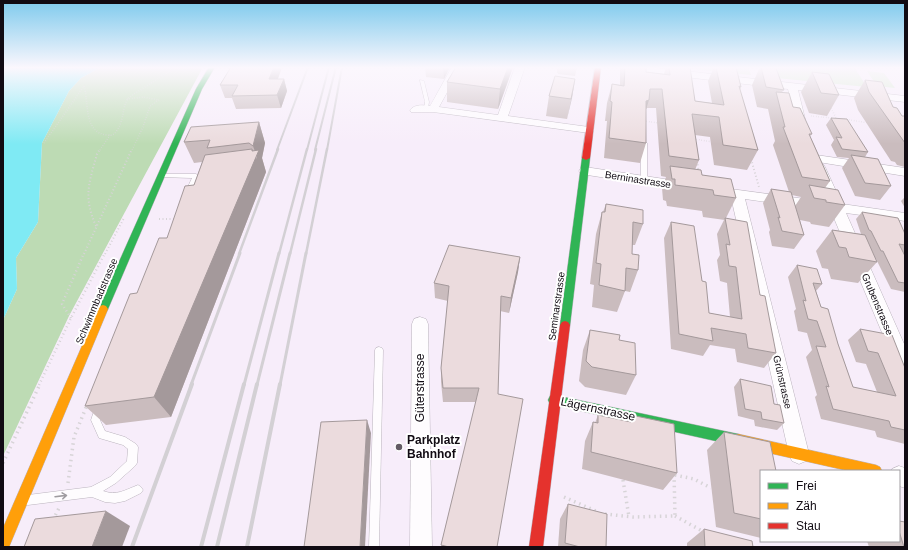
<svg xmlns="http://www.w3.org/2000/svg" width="908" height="550" viewBox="0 0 908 550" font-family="Arial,sans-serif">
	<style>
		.green { fill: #d3eacc }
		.forest { fill: #bddbb4 }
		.water { fill: #7feaf4 }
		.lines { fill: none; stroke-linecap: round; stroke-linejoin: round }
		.lane-casing { stroke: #bbb4be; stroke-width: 1 }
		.street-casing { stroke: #bbb4be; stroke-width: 1 }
		.fast-casing { stroke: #bbb4be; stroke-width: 1 }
		.slow-casing { stroke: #bbb4be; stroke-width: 1 }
		.jam-casing { stroke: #bbb4be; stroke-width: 1 }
		.path-far3 { stroke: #d7d4d7; stroke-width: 1.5; stroke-dasharray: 0.5 2; stroke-linecap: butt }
		.path-far2 { stroke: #d7d4d7; stroke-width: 2; stroke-dasharray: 1 2.5; stroke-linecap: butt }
		.path-far1 { stroke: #d7d4d7; stroke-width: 2.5; stroke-dasharray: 1 3; stroke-linecap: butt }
		.path { stroke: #d7d4d7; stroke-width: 3.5; stroke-dasharray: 1.5 4; stroke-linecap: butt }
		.lane { fill: #fefcfe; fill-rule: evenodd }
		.street { fill: #fefcfe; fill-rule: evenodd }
		.fast { fill: #30b455; fill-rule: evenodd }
		.slow { fill: #ff9f0a; fill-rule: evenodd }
		.jam { fill: #e5322d; fill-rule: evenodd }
		.rail-far3 { stroke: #d3d0d4; stroke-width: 2 }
		.rail-far2 { stroke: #d3d0d4; stroke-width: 2.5 }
		.rail-far1 { stroke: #d3d0d4; stroke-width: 3 }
		.rail { stroke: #d3d0d4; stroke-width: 4 }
		.wall { fill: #cabcbe; fill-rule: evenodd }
		.shaded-wall { fill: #a4999b }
		.building { fill: #ebdbdd; stroke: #a4999b }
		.oneway { stroke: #9f9ca0 }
		.poi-dot { fill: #625a64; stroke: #fff; stroke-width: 1.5 }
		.labels { text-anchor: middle; stroke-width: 4; stroke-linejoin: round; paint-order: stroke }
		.street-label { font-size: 10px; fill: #110b13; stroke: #fff }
		.near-street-label { font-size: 12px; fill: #110b13; stroke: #fff }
		.near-poi-label { font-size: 12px; font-weight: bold; fill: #110b13; stroke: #fff; text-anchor: start }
	</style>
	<rect width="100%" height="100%" fill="#f7edfa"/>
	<g class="green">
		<path d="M674 67H748L751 75Z"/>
		<path d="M772 67H854L867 87 777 78Z"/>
		<path d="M867 71 884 73 895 88 877 86Z"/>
	</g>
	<path class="forest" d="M101 67H203L69 316 3 456V320L17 289 16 258 38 222 42 143 69 91 81 78Z"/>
	<path class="water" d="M5 67H101L81 78 69 91 42 143 38 222 16 258 17 289 3 320V68Z"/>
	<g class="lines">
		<defs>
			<g id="lane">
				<path d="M420 80 424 81 429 102 428 108 426 109 424 108 425 102Z"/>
				<path d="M644 141 647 143V181L644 183 641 181V143Z"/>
				<path d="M161 174H196L199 176 191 193 188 195 185 193 192 178 159 177 158 176Z"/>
				<path d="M379 347 382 348 383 350 379 547H369L375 350 376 348Z"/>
				<path d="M99 404 102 405 103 408 100 420 105 431 125 437 136 444 138 447 137 463 135 466 116 483 103 491C117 496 125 490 138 485L141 487 143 490 141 493 125 501 115 503 105 502 92 497 28 505 24 504 23 500 24 496 28 495 91 487 110 477 127 461 128 449 123 445 99 438 91 420 96 405Z"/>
			</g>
			<g id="street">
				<path d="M452 67H461L439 107 498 115 515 67H525L508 116 589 127 594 130 589 133 433 112H411L410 110C415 104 423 105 430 106Z"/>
				<path d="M621 67H650L905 96V102L798 90 807 127 802 130 797 127 788 89 625 70Z"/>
				<path d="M816 155 905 168V176L812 161 810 159 812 157Z"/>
				<path d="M819 163 823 164 825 167 842 204 905 213V221L846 213 905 346V374L899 371 896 366 831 211 745 199 809 454 806 461 799 464 792 461 789 454 731 197 712 194 710 191 712 188 716 187 828 202 813 167 815 164Z"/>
				<path d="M585 167 684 182 688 183 690 186 688 189 684 190 581 174 579 171 581 168Z"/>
				<path d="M420 317 426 319 428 324 432 547H410L412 324 414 319Z"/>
				<path d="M899 466 905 468V488L899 486V471H891L892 469Z"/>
			</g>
			<g id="fast">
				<path d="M209 67H215L202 89 108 309 106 312H100L98 309 196 89Z"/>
				<path d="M586 156 590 158 570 325 568 328 565 329 562 328 560 325 582 158Z"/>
				<path d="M554 395 738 434 742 436 744 440 742 444 738 446 554 405 550 404 548 400 550 396Z"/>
			</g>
			<g id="slow">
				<path d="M103 305 106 306 108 309 9 547H3V528L98 309 100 306Z"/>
				<path d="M738 434 876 465 880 467 882 471H849L738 446 734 444 732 440 734 436Z"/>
			</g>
			<g id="jam">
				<path d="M595 67H601L590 158 586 160 582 158Z"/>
				<path d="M565 321 568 322 570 325 543 547H529L560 325 562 322Z"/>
			</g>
		</defs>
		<use href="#lane" class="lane-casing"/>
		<use href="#street" class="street-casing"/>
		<use href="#fast" class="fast-casing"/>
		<use href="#slow" class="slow-casing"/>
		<use href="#jam" class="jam-casing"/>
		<g class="path-far3">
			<path d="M127 99 143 97 159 100 150 106 143 127 132 150"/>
			<path d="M830 106 836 118"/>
			<path d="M811 116 833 118"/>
			<path d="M844 119 869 123"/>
			<path d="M644 121 659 123"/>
			<path d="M694 139 713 142"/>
			<path d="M44 143 84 86C89 101 83 133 107 135 112 136 115 134 117 130 124 121 122 108 128 98L176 67"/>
			<path d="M100 150 110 135"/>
		</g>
		<g class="path-far2">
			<path d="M751 159 759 187"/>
			<path d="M697 161 699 173"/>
			<path d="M159 219H176"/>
			<path d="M96 226C83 197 89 183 97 154L100 149"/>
			<path d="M84 254 132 149"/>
			<path d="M105 254 124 218"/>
		</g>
		<g class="path-far1">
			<path d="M71 318 62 304 84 253"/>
			<path d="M39 385 71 318 105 253"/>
		</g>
		<g class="path">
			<path d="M3 463 40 384"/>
			<path d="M675 475 694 479 711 488"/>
			<path d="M623 480 629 517"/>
			<path d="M68 483 74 437 87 405"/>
			<path d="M564 497 598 512"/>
			<path d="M605 514 633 517 675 516 674 473"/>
			<path d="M675 516 704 532"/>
			<path d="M53 520 59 508"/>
		</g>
		<use href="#lane" class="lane"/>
		<use href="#street" class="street"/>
		<use href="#fast" class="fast"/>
		<use href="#slow" class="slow"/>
		<use href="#jam" class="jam"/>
		<g class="rail-far3">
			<path d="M277 150 308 67"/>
			<path d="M307 150 329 67"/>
			<path d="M315 150 336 67"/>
			<path d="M327 150 342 67"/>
		</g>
		<g class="rail-far2">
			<path d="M239 254 278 149"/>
			<path d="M279 254 307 149"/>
			<path d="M290 254 316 149"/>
			<path d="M306 254 327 149"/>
		</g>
		<g class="rail-far1">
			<path d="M191 385 240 253"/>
			<path d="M244 385 279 253"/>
			<path d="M257 385 290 253"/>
			<path d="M280 385 306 253"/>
		</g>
		<g class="rail">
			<path d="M132 547 192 384"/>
			<path d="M201 547 244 384"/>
			<path d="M217 547 257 384"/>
			<path d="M247 547 280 384"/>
		</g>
	</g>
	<g class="wall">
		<path d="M228 67H282L278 79H284L287 91 281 108 236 109 232 98H225L220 85 229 70Z"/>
		<path d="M425 67H450L444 79 426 77Z"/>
		<path d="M456 67H513L498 109 447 102V82L456 68Z"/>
		<path d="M557 67H577L575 76 558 74V73H557Z"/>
		<path d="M620 67H646V72L664 74 666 67H690L695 101 712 103 708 81 714 67H736L741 87 740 90 758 150 747 170 714 165 710 137 695 135 699 160 695 170 736 198 725 220 703 217 702 211 667 206 666 201 663 200 662 188 666 177 661 176 656 108H647L646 109V143L640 163 604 158 607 121H605L607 103 612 84 620 85Z"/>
		<path d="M760 67H769L784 90 782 92 812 134 810 136 830 181 825 188 845 205 829 227 811 224 810 222 800 220 804 235 794 249 772 246 769 232 770 230 763 203 771 189 789 192 773 145 775 141 768 109 757 107 752 85ZM792 195 801 197 795 206Z"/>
		<path d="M812 72 839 95 827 116 809 113 801 92Z"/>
		<path d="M575 79 567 119 546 116 549 96Z"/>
		<path d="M865 80 893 107 902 116H905V167L897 165 895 162 891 161 858 110 854 98Z"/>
		<path d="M831 118 868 152 865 157 891 186 880 200 855 196 842 168 849 158 837 157 831 145 834 140 826 125Z"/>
		<path d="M259 122 265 143 262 158 266 172 171 417 106 425 85 406 137 293 167 238 194 185 202 162 194 163 184 142Z"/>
		<path d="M905 197V208L901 201Z"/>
		<path d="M606 204 643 224 635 245H632V254L638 270 630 292 625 291 617 312 592 307 594 285 590 284 596 234 602 212H603Z"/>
		<path d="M862 212 905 234V251L903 253 905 256V292L891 289 876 259 875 258 877 262 858 283 831 279 828 269 822 268 816 251 832 230 861 234 856 219Z"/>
		<path d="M725 218 760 295 776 353 764 368 737 362 735 349 710 345 703 356 671 349 664 238 671 222 702 281 709 313 730 317 727 283 720 281 717 260 720 255 717 234Z"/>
		<path d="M520 257 518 272 509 313 500 311 498 394 497 547H442L441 545 476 402H443L441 382V368L448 301 435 298 434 283Z"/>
		<path d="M797 265 822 284 816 291 821 307 838 344 853 387 877 392 866 364 856 362 848 340 860 329 905 368V444L877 437 875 431 821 419 815 397 817 395 806 357 812 350 807 333 798 331 794 311 796 309 788 277Z"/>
		<path d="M590 330 619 340 636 375 626 395 585 387 579 381 583 350Z"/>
		<path d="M740 379 774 404 784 423 777 430 755 426 754 420 738 416 734 387Z"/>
		<path d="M598 415 627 421 631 415 677 473 663 490 582 469 585 441 593 422 595 423Z"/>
		<path d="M724 432 761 471V538L716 527 707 450Z"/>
		<path d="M568 504 606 547H558L560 519Z"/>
		<path d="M899 521 905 547H869L867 541H899Z"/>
		<path d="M704 529 753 547H687V543Z"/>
	</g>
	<g class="shaded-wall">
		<path d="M274 67H282L273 92 269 79Z"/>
		<path d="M443 67H450L444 79Z"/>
		<path d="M508 67H513L498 109 500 89Z"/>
		<path d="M284 79 287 91 281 108 277 95Z"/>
		<path d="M575 79 572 98 567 119Z"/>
		<path d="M649 100 643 119 646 101Z"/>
		<path d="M259 122 265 143 262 158 266 172 171 417 154 397 252 149 256 159 257 157 253 146Z"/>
		<path d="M520 257 518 272 509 313 511 298Z"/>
		<path d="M367 420 371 433 365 547H360Z"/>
		<path d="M106 511 130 526 122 547H92Z"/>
	</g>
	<g class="building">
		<path d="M231 67H274L269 79H284L277 95 232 96 238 85H220Z"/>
		<path d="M456 67H508L500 89 447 82Z"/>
		<path d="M625 67H646V72L670 75 669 67H690L695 101 724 105 716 67H736L741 87 739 86 758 150 723 145 719 117 692 114 699 160 669 156 662 89H650L649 100 646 101V143L609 138 612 102 610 101 612 84 624 86Z"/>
		<path d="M761 67 776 68 784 90 766 87Z"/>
		<path d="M812 72 829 74 839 95 821 93Z"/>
		<path d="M555 76 575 79 571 99 549 96Z"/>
		<path d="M865 80 882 82 893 107 897 108 902 116H905V143L869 92Z"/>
		<path d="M776 92 789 93 793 107 800 108 812 134H809L830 181 802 177 783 127H785Z"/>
		<path d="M831 118 847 119 868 152 842 149 836 137 842 138Z"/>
		<path d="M259 122 253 146 249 143 207 148 210 140 184 142 191 127Z"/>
		<path d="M252 149V151L259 150 154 397 85 406 130 294 137 293 159 238H167L185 186 194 185 205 155Z"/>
		<path d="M851 155 878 159 891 186 865 183Z"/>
		<path d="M670 166 701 170 702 175 731 179 736 198 714 195 713 190 675 185V179H672Z"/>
		<path d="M809 185 838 190 845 205 826 202V200L814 198Z"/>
		<path d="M771 189 791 192 804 235 782 231 778 217 780 218Z"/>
		<path d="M606 204 643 210V224L633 222 632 254 639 255 638 270 626 268 625 291 599 285 601 264 596 263 602 212H605Z"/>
		<path d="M862 212 898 218 905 234V245L899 244 905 256V283L898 282 883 251H881L871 231 869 230Z"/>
		<path d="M725 218 747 222 760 295 765 296 776 353 748 348 746 334 711 328 713 341 679 334 671 222 694 226 702 281 706 282 709 313 742 319 736 267 729 266 726 244 730 245Z"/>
		<path d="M832 230 865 235 877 262 849 257 846 248 839 247Z"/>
		<path d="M449 245 520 257 511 298 501 296 498 394 523 399 497 547H449L441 545 479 388H443L441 368 449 286 434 283Z"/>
		<path d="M797 265 817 269 822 284 813 283 821 307 828 309 838 344 853 387 896 396 878 353 868 351 860 329 892 335 905 368V430L891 427 889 421 833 409 826 386 829 387 816 346 826 347 817 321 808 319 803 300 806 301Z"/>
		<path d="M590 330 620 335 619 340 635 343 636 375 592 367 586 361Z"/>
		<path d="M740 379 771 386 774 404 780 405 784 423 762 419 761 412 745 409Z"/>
		<path d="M598 415 631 422V415L674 424 677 473 591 452 593 422 598 423Z"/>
		<path d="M367 420 360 547H304L321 422Z"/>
		<path d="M724 432 770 442 776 471H761V519L734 513Z"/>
		<path d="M568 504 607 514 606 547H580L565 543Z"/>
		<path d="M106 511 92 547H24L35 519Z"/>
		<path d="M899 521 905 522V547H904L899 531Z"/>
		<path d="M704 529 752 541 753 547H705Z"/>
	</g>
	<defs><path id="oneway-shaft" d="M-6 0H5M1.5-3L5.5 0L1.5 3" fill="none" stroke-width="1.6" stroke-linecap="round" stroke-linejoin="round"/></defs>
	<use class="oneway" href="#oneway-shaft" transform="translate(61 496) rotate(-7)"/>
	<linearGradient id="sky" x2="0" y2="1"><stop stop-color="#7ecaed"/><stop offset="0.47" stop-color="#fbf7fd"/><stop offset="1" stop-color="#fbf7fd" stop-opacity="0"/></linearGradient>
	<rect width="908" height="144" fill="url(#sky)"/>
	<circle class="poi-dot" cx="399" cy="447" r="4"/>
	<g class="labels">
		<g class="street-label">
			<text transform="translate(638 179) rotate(9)" y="4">Berninastrasse</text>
			<text transform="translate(96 301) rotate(-67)" y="4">Schwimmbadstrasse</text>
			<text transform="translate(878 304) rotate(67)" y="4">Grubenstrasse</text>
			<text transform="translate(556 306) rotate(-82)" y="4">Seminarstrasse</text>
			<text transform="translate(783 382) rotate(77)" y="4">Grünstrasse</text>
		</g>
		<g class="near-street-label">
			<text transform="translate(420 388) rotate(-90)" y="4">Güterstrasse</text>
			<text transform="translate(598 409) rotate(12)" y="4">Lägernstrasse</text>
		</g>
		<g class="near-poi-label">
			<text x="407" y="444">Parkplatz<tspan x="407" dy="14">Bahnhof</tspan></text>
		</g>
	</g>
	<rect width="908" height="550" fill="none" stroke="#110b13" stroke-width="8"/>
	<rect x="760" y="470" width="140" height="72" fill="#ffffff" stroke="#a09da1"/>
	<rect x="768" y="483" width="20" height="6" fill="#30b455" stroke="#a09da1"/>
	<text x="796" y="490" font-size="12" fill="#110b13">Frei</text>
	<rect x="768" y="503" width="20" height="6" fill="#ff9f0a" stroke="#a09da1"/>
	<text x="796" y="510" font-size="12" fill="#110b13">Zäh</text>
	<rect x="768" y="523" width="20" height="6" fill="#e5322d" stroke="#a09da1"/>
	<text x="796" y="530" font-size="12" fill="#110b13">Stau</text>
</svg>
